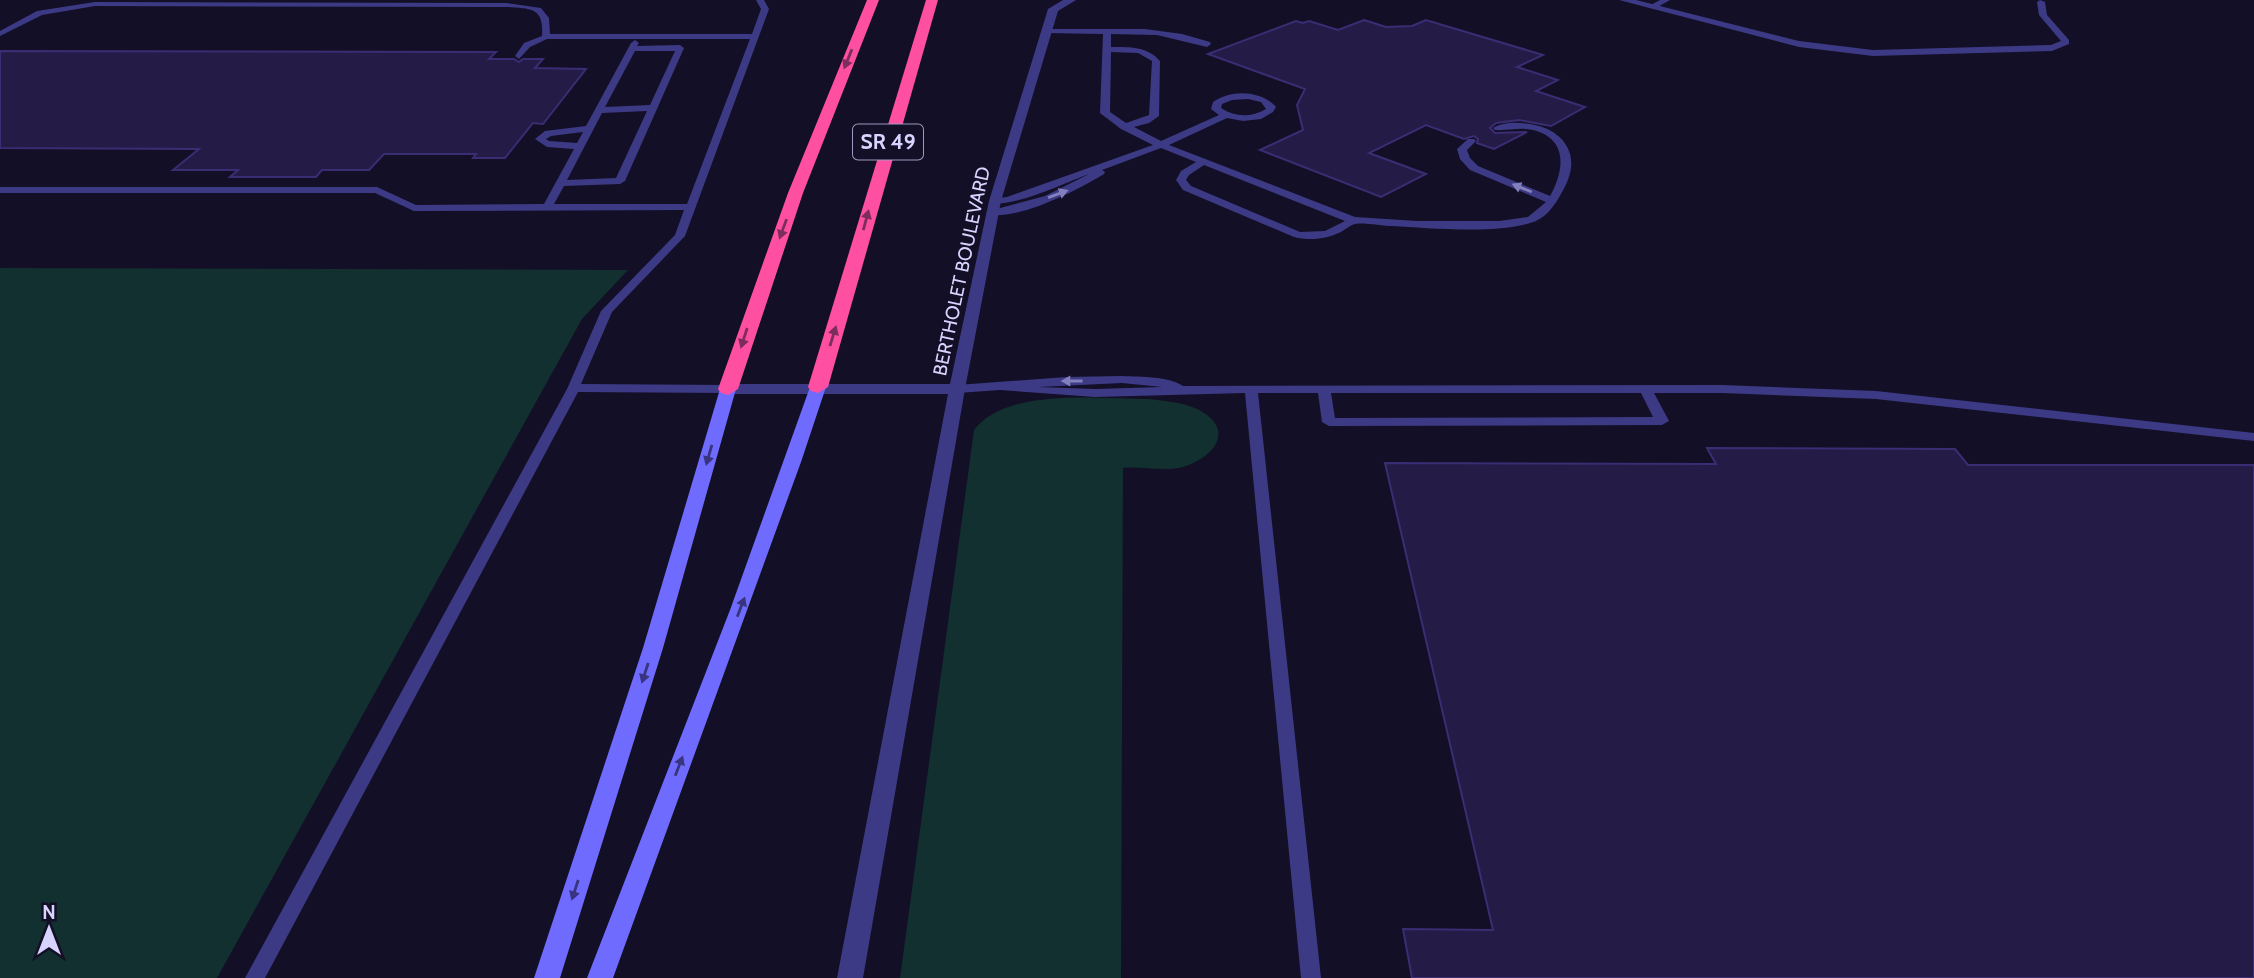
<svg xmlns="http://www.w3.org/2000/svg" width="2254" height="978" viewBox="0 0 2254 978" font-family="Cabin,sans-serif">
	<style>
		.green { fill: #12302f }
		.building { fill: #241b47; stroke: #3b2d73; stroke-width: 2 }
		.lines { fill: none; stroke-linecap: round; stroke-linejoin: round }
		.lane { fill: #3d3a85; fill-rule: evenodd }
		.street { fill: #3d3a85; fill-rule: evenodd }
		.secondary { fill: #6f6bff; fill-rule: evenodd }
		.highway { fill: #ff4fa3; fill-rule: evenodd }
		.oneway { fill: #7d2c5e }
		.oneway2 { fill: #837fbc }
		.oneway3 { fill: #38347d }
		.labels { text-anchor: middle; stroke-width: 7; stroke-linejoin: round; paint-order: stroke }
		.far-street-label { font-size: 19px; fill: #d9d4ff; stroke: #130f26 }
		.shield { fill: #130f26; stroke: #9e99be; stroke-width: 2 }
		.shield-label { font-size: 21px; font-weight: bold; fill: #d9d4ff }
	</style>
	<rect width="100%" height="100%" fill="#130f26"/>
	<g class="green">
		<path d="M0 268 628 270 582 319 217 978H0Z"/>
		<path d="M1149 399C1165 401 1182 402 1197 409 1236 428 1216 457 1183 467 1165 472 1141 466 1123 468L1121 978H900L974 430C1007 387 1099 399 1149 399Z"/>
	</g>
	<g class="building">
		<path d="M1364 20 1386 27 1412 26 1426 20 1543 55 1517 67 1558 80 1536 91 1585 107 1551 126 1519 120 1496 123 1490 128 1495 133 1527 132 1494 149 1477 143 1478 139 1474 136 1464 139 1426 125 1369 153 1426 174 1381 197 1260 150 1303 130 1297 105 1305 89 1208 54 1296 21 1303 23 1309 21 1338 30Z"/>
		<path d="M0 51 496 52 489 59H514L519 62 523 59H543L535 68 586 69 543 124 533 123 505 158H473L476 154H384L369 170H322L316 177H230L238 170H173L199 149 0 148Z"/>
		<path d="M1707 448 1955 449 1968 465H2254V978H1412L1403 929 1493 930 1385 463 1716 464Z"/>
	</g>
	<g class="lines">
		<g class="lane">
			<path d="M756 0H764L769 9 685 236 612 312 581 384 728 385 734 389 728 393 578 392 265 978H245L567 389 601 311 675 235 684 210 414 211 375 193H0V187H377L416 205 544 204 574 149 547 147 535 139 545 131 586 126 631 43 635 40 639 43 637 46 680 45 684 48 625 181 620 184 564 186 554 204H687L750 39H547L530 47 519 59 515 56 524 43 542 36C544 7 531 9 507 7L95 6 42 15 0 36V31L37 11 95 2 507 3 541 8 549 18 550 34H752L761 9ZM635 51H675L650 105 605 107ZM647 111 616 178 567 180 602 113ZM583 132 577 143 549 141 546 139 551 136Z"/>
			<path d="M1660 0H1670L1654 9 1647 7Z"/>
			<path d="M2040 0 2045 2 2047 15 2069 40V44L2052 51 1873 56 1869 53 1873 50 2051 45 2061 41 2039 15 2037 2Z"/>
			<path d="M1043 29H1145L1182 34 1210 42 1211 44 1207 47 1157 35 1111 34V47C1129 47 1147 46 1160 61L1159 116 1149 123 1134 127 1161 141 1219 115 1211 109 1213 102C1231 89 1261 90 1276 107L1273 112 1261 119 1243 121 1227 118 1169 145 1355 217 1417 221H1499L1528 217 1546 202 1470 170 1460 159 1457 149 1468 139H1474L1476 141 1467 150 1470 158 1478 166 1550 196C1564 171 1569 139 1533 130 1520 127 1507 131 1495 130L1493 128C1504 121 1522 122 1535 125 1550 128 1566 138 1570 154 1574 168 1568 182 1561 194 1555 205 1547 216 1536 221 1502 235 1429 228 1392 226 1383 226 1362 222 1355 224 1350 225 1345 230 1341 232 1327 239 1310 241 1294 237L1183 190 1176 180 1181 171 1196 162 1161 148 1102 170 1105 172 1104 174C1076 191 1021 219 989 215V211L1045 196 1089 174C1064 183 1016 207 991 203V199L1007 197 1153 145 1121 129 1100 113 1103 34 1046 33H1043ZM1111 52 1138 53 1152 61 1149 115 1126 123 1110 112ZM1248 99 1261 102 1266 109C1251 118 1235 117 1221 108L1222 104 1232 100ZM1204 165 1345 221 1325 231 1300 232 1191 186 1186 180 1189 175Z"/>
			<path d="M1122 376C1141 377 1168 376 1183 386L1722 385 1876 391 2254 433V441L1876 399 1722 393H1654L1669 421 1662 425 1329 426 1322 422 1318 393H1258L1321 978H1301L1245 393 1095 397 1000 390 957 393 951 389 957 385 1067 377ZM1122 383 1162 387 1095 389 1038 387ZM1331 393H1641L1653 417 1335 418Z"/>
		</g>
		<g class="street">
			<path d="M1063 0H1076L1058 11 1001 201 965 389 863 978H837L948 394H728L720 389 728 384H950L989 201 1048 9Z"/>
			<path d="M1619 0H1636L1799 41 1873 50 1878 53 1873 56 1799 47Z"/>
		</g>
		<g class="secondary">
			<path d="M818 382 826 387 801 462 613 978H587L730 610 810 387Z"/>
			<path d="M728 384 736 389 663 648 560 978H534L643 648 720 389Z"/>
		</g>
		<g class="highway">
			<path d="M867 0H879L803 193 738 389 728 395 721 393 718 389 788 193Z"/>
			<path d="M926 0H938L828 387 818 393 811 391 808 387Z"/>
		</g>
	</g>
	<defs><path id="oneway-solid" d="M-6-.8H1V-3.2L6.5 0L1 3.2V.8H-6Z" transform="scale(1.75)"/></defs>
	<g class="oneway">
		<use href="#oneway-solid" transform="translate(848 59) rotate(112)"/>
		<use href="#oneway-solid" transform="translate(866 220) rotate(-75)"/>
		<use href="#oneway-solid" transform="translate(783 229) rotate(110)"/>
		<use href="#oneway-solid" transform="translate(833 336) rotate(-73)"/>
		<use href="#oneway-solid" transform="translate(744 338) rotate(108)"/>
	</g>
	<g class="oneway2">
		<use href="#oneway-solid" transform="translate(1522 188) rotate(-158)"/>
		<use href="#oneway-solid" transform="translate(1058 194) rotate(-20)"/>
		<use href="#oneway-solid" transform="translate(1072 381) rotate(-180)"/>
	</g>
	<g class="oneway3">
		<use href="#oneway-solid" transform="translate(709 455) rotate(106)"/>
		<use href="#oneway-solid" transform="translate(741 607) rotate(-69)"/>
		<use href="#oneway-solid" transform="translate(645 673) rotate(108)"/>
		<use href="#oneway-solid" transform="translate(679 766) rotate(-69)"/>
		<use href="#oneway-solid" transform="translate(575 890) rotate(108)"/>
	</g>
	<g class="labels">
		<g class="far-street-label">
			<text transform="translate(961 271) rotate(-78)" y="7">BERTHOLET BOULEVARD</text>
		</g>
		<rect class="shield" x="853" y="124.5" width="70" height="35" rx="5"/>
		<g class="shield-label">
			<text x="888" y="149">SR 49</text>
		</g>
	</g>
	<g transform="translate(49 929)" stroke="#130f26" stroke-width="5" paint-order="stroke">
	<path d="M0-5L12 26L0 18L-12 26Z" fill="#d9d4ff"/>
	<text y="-10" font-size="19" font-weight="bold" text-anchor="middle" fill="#d9d4ff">N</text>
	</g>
</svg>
